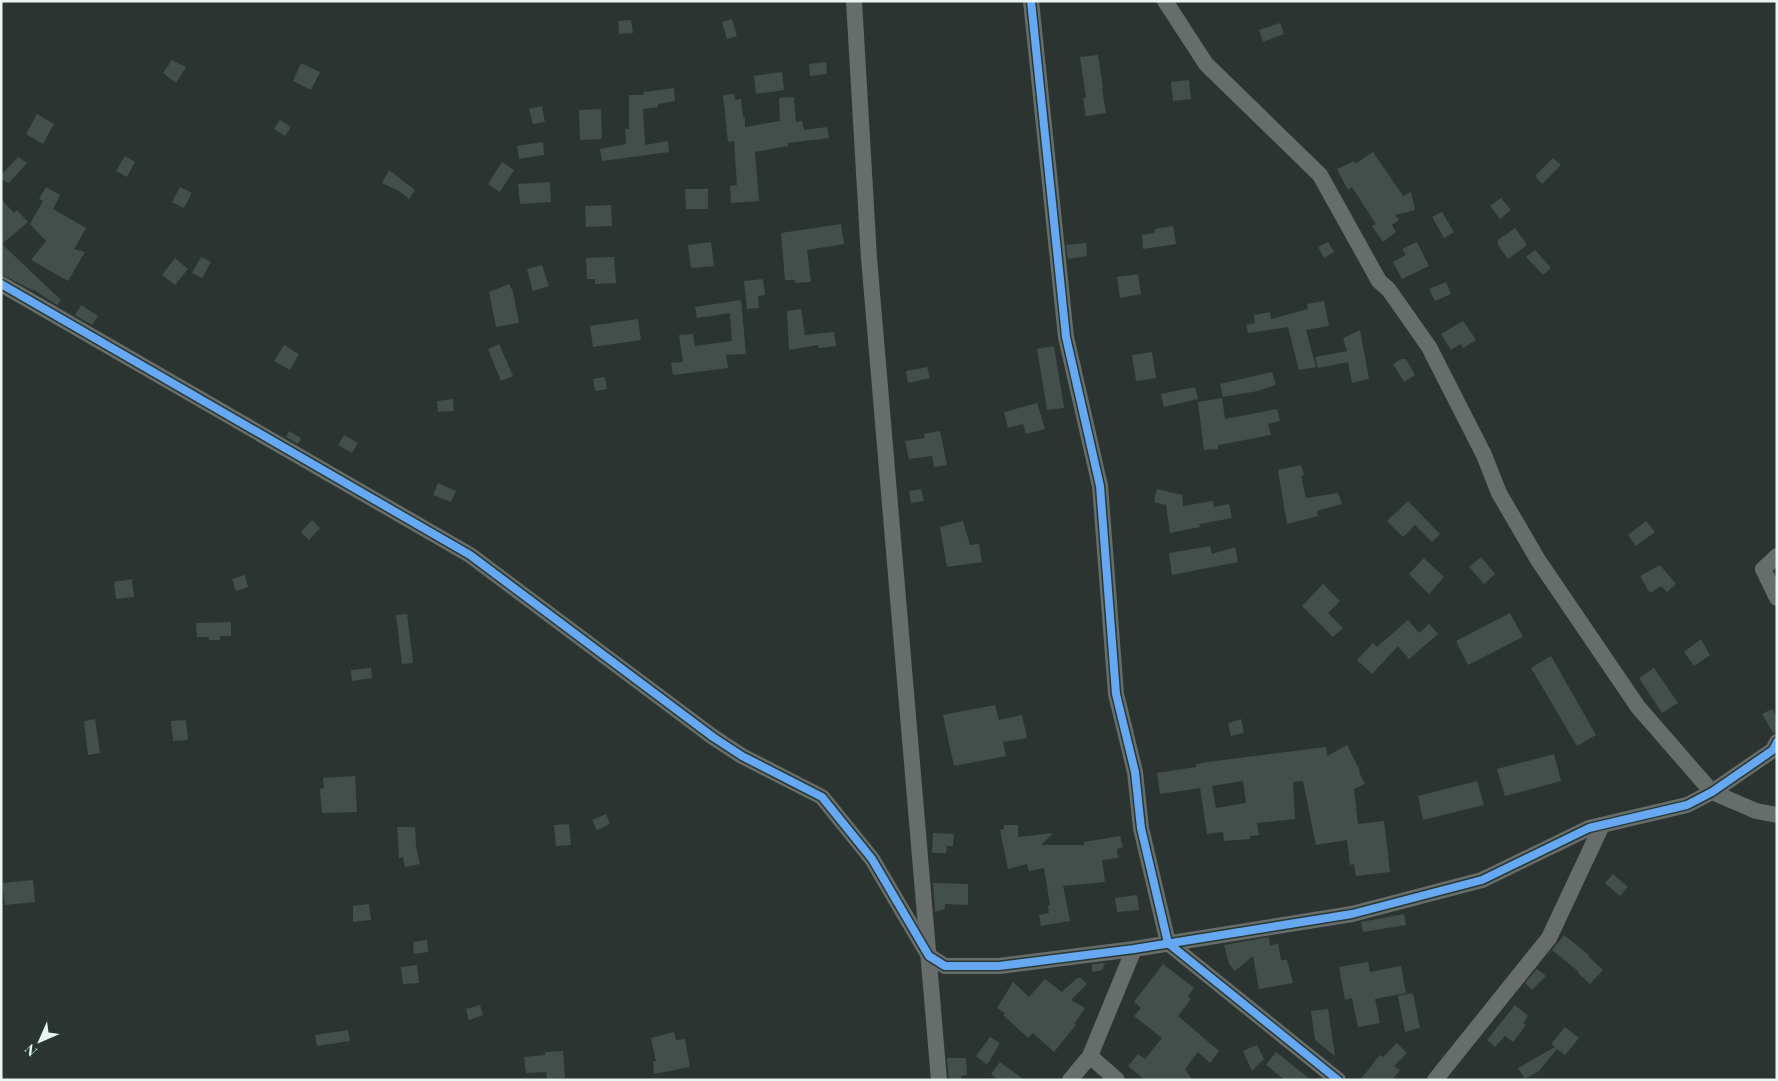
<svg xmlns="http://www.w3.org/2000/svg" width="1778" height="1081" viewBox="0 0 1778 1081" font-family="'Playfair Display',serif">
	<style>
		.building { fill: #434f4b; fill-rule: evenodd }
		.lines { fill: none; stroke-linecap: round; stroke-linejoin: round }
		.minor { stroke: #676d6b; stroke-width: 16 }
		.cycleway-casing { stroke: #283832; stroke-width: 11 }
		.cycleway { stroke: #66a8f1; stroke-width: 8 }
	</style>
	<rect width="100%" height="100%" fill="#2c3431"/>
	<g class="building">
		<path d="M732 19 737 36 727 39 722 22Z"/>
		<path d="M631 20 633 33 619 34 618 21Z"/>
		<path d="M1280 23 1284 34 1263 42 1259 30Z"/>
		<path d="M1098 55 1103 88 1102 89 1106 113 1086 116 1083 98H1086L1080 57Z"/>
		<path d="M172 60 186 67 176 83 163 73Z"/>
		<path d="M826 62 827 74 810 76 809 64Z"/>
		<path d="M301 63 320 72 311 90 293 81Z"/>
		<path d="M782 72 784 90 756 94 754 76Z"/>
		<path d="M1189 80 1191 99 1173 101 1171 82Z"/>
		<path d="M674 88 675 101 658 104V107L643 109 645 145 668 141 669 152 602 161 600 149 626 144 625 129H629V95H644L643 92Z"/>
		<path d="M734 94 735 100 741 99 743 117H745V127L780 121 779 98 794 97 796 122 802 121 804 130 827 127 829 138 788 143V146L755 152 759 201 731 203 730 186 737 185 734 141 728 142 723 95Z"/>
		<path d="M542 106 545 122 533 124 529 109Z"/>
		<path d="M601 109 602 139 580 140 579 110Z"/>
		<path d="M37 114 54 124 43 144 26 134Z"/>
		<path d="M280 120 291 127 285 136 274 129Z"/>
		<path d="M543 142 544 155 519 159 517 146Z"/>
		<path d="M1373 152 1403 196 1411 192 1415 210 1395 215 1399 220 1392 225 1396 232 1383 242 1372 226 1376 224 1352 187 1348 190 1337 169 1354 161 1355 164Z"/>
		<path d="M125 156 135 162 127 177 116 171Z"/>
		<path d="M18 157 27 163 9 183 1 179V175Z"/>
		<path d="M1553 158 1561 165 1542 184 1535 176Z"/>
		<path d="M502 162 514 170 500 192 488 184Z"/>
		<path d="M389 170 415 190 409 199 399 191 382 183Z"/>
		<path d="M550 182 551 202 520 204 518 184Z"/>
		<path d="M46 187 60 195 53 209 86 228 74 249 85 252 68 281 31 260 46 241 30 224 43 201 39 199Z"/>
		<path d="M180 187 192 193 184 208 172 202Z"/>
		<path d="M685 189H708V209H686Z"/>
		<path d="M1501 198 1511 210 1500 219 1490 206Z"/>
		<path d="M1 199 14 213 17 210 28 222 2 244 61 300 57 305 34 290V291L1 274Z"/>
		<path d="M611 205 612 226 586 227 585 206Z"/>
		<path d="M1442 212 1454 232 1444 238 1432 217Z"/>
		<path d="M841 224 844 244 807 250 811 282 795 283V280H785L781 233Z"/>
		<path d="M1173 226 1176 244 1143 249 1142 235 1155 233V229Z"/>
		<path d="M1515 228 1527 245 1508 259 1498 245V240Z"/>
		<path d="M711 242 714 266 691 268 688 245Z"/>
		<path d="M1328 242 1334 252 1324 258 1318 247Z"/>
		<path d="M1417 242 1429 266 1402 279 1393 262 1406 255 1402 249Z"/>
		<path d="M1086 243 1087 256 1068 259 1066 245Z"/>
		<path d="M1535 250 1551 268 1543 275 1526 257Z"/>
		<path d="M201 257 211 262 202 278 192 273Z"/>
		<path d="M614 257 616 283 595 284V279H587L586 258Z"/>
		<path d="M175 258 188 269 175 285 162 275Z"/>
		<path d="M542 265 549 286 533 291 527 269Z"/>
		<path d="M1138 274 1141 294 1120 298 1117 277Z"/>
		<path d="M763 279 765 295 758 296 759 308 747 309 744 281Z"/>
		<path d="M1446 282 1451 294 1435 301 1429 289Z"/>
		<path d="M509 284 513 292 519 323 496 327 489 292Z"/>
		<path d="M741 300 746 354 726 355 728 368 673 375 671 363 683 362 679 335 693 334 695 346 732 341 730 313 697 318 695 307Z"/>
		<path d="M1324 301 1329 326 1306 330 1316 367 1299 370 1288 327 1248 333 1246 325 1255 323 1254 315 1270 312 1271 319 1308 309 1307 304Z"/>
		<path d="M81 305 98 316 92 325 75 315Z"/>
		<path d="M801 309 805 335 834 332 836 346 819 348 818 345 789 350 787 311Z"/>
		<path d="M638 319 641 340 593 347 590 326Z"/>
		<path d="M1463 321 1476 340 1463 348 1461 344 1451 350 1441 334Z"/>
		<path d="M1360 330 1369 379 1352 383 1348 362 1318 368 1315 357 1347 351 1343 338Z"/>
		<path d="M499 344 513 376 501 381 488 349Z"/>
		<path d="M284 345 299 354 290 370 274 361Z"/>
		<path d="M1054 346 1064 408 1047 410 1037 349Z"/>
		<path d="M1152 352 1156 378 1136 381 1132 355Z"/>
		<path d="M1401 359H1406L1415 375 1404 382 1393 364Z"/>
		<path d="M927 367 930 378 908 383 906 371Z"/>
		<path d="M1272 372 1276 385 1258 391 1223 397 1220 384Z"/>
		<path d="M605 377 607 389 595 391 593 379Z"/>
		<path d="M1195 387 1198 399 1164 407 1161 394Z"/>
		<path d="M1222 398 1225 419 1277 409 1280 421 1268 424 1271 435 1218 445V449L1204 450 1198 402Z"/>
		<path d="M453 399 454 411 438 412 437 401Z"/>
		<path d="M1037 403 1045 429 1026 434 1023 424 1008 428 1004 412Z"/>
		<path d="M289 431 301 438 298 444 286 437Z"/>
		<path d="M940 431 947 465 934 467 932 456 909 459 905 441 925 438 924 434Z"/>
		<path d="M344 435 358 443 352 453 338 445Z"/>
		<path d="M1301 465 1304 475 1301 476 1306 498 1338 493 1342 504 1317 511 1318 516 1287 524 1278 470Z"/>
		<path d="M438 483 456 491 451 502 433 495Z"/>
		<path d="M921 489 924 501 911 503 909 491Z"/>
		<path d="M1157 489 1182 495 1183 506 1213 501 1214 507 1229 504 1232 518 1199 524 1200 527 1170 533 1166 505 1154 502Z"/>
		<path d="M1408 501 1440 534 1432 542 1415 525 1403 537 1387 521Z"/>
		<path d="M312 520 320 528 309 540 301 532Z"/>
		<path d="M963 521 970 545 979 544 982 562 947 567 940 527Z"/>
		<path d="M1646 521 1655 532 1636 546 1628 535Z"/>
		<path d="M1210 546 1212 554 1235 547 1238 562 1172 575 1169 553Z"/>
		<path d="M1481 557 1495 574 1484 584 1469 567Z"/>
		<path d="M1424 558 1444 577 1429 594 1409 574Z"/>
		<path d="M1660 565 1676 584 1667 592 1661 586 1650 593 1640 576Z"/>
		<path d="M245 575 248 587 236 591 232 579Z"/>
		<path d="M132 579 134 597 116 599 114 582Z"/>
		<path d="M1323 584 1340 601 1328 613 1343 628 1333 637 1302 606Z"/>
		<path d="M1510 613 1523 637 1468 665 1456 641Z"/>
		<path d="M407 614 413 663 402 664 396 615Z"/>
		<path d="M1408 620 1419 633 1429 624 1438 634 1409 659 1398 646 1372 674 1357 660 1373 643 1377 647Z"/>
		<path d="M231 622V636H220V640H209V637H197L196 623Z"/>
		<path d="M1701 639 1710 655 1694 666 1684 652Z"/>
		<path d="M1551 656 1596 735 1577 746 1531 668Z"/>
		<path d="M371 668 372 678 352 681 351 670Z"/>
		<path d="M1654 668 1678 703 1662 713 1639 678Z"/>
		<path d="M995 705 999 720 1022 715 1027 738 1003 742 1006 756 954 766 943 715Z"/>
		<path d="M1772 709 1777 717V732L1773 733 1762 714Z"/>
		<path d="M95 719 100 753 88 755 84 721Z"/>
		<path d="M1241 719 1244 733 1231 736 1228 723Z"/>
		<path d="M186 720 188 740 173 741 171 721Z"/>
		<path d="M1347 745 1360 771 1359 772 1365 784 1354 789 1358 824 1384 821 1390 872 1356 876 1354 864 1350 865 1347 840 1316 845 1303 781 1293 782 1295 819 1257 823 1259 835 1250 836V839L1224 841 1223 832 1207 834 1200 788 1160 794 1157 773 1196 767V764L1208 762 1326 747 1327 756ZM1243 781 1246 803 1216 808 1212 786Z"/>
		<path d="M1554 754 1561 781 1505 796 1497 769Z"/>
		<path d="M355 776 357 812 322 813 320 789 324 788 323 778Z"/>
		<path d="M1477 781 1484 805 1423 820 1418 796Z"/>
		<path d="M606 814 610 824 597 830 592 820Z"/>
		<path d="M569 824 571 845 556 846 554 825Z"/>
		<path d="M1004 825H1018V837L1053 833 1041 845H1084V842L1120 836 1123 847 1117 849 1118 858 1102 860 1105 882 1063 886 1070 921 1041 926 1039 915 1049 913 1048 906 1050 905 1044 868 1029 871 1027 864 1008 869 1000 830 1004 829Z"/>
		<path d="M397 827H415L416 847 420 864 405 867 403 857 399 858Z"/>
		<path d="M933 833 954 834 953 846H947L946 853H932Z"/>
		<path d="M1613 874 1628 887 1620 896 1605 883Z"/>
		<path d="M33 880 35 902 5 905 2 883Z"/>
		<path d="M933 883 968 884V905L945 904V909L935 912Z"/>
		<path d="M1137 895 1139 910 1117 912 1115 898Z"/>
		<path d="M369 904 371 920 353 922V906Z"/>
		<path d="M1404 914 1406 925 1363 932 1361 922Z"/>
		<path d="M1564 935 1589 955 1588 956 1603 970 1590 984 1578 973 1579 972 1552 950Z"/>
		<path d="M1269 937 1270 946 1278 943 1281 960H1287L1293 983 1259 989 1253 956 1235 971 1229 964 1224 945Z"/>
		<path d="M427 940 428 952 414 954 413 942Z"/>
		<path d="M1368 962 1370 972 1401 966 1406 993 1375 999 1380 1023 1358 1027 1352 998 1345 1000 1339 967Z"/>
		<path d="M1105 963 1102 970 1092 972V964Z"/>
		<path d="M1163 964 1194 988 1188 996 1191 999 1178 1016 1219 1051 1210 1063 1198 1052 1185 1069 1192 1080H1145L1128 1066 1138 1054 1145 1059 1162 1038 1134 1016 1141 1008 1134 1002Z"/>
		<path d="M417 965 419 983 403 984 401 967Z"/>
		<path d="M1537 969 1546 976 1532 990 1525 983Z"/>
		<path d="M1077 978H1081L1087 984 1071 1000 1085 1008 1074 1024 1076 1025 1054 1052 1033 1033 1028 1038 1003 1015 1005 1013 997 1008 1013 982 1029 997 1045 979 1062 992Z"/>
		<path d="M1413 993 1420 1028 1405 1032 1398 996Z"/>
		<path d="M480 1005 483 1015 469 1020 466 1009Z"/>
		<path d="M1515 1005 1528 1016 1523 1023 1526 1025 1513 1042 1505 1036 1495 1047 1487 1040Z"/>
		<path d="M1328 1009 1335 1056 1315 1040 1311 1011Z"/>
		<path d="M1565 1027 1579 1038 1565 1055 1557 1049 1539 1071 1525 1079 1518 1068 1555 1047 1551 1044Z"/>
		<path d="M348 1030 350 1041 317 1046 315 1035Z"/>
		<path d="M674 1032 676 1040 685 1039 690 1067 654 1074 653 1061H656L651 1038Z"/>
		<path d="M990 1037 1000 1043 987 1065 976 1056Z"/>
		<path d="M1397 1043 1407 1053 1394 1066 1400 1070 1392 1080H1360L1380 1055 1383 1057Z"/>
		<path d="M1257 1045 1264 1059 1252 1071 1243 1051Z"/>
		<path d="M563 1051 565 1078 547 1079 546 1072 526 1073 524 1057 545 1055V1052Z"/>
		<path d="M1276 1052 1311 1080H1285L1266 1065Z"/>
		<path d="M947 1058H966L967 1075 961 1076 962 1080H949Z"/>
		<path d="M1000 1062 1024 1080H998L991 1074Z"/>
	</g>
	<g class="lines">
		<g class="minor">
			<path d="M854 1 869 258 939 1080"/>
			<path d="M1031 1 1066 337 1100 486 1116 694 1135 772 1141 828 1168 943 1338 1080"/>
			<path d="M1165 1 1206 64 1320 175 1379 281 1389 290 1429 347 1484 455 1499 493 1538 560 1638 707 1712 792 1756 811 1777 815"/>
			<path d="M1 284 470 555 713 737 742 756 822 797 872 859 929 956 945 966H999L1134 949 1352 914 1482 880 1589 828 1687 805 1712 792 1773 750 1777 742"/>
			<path d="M1777 556 1763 569 1777 598"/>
			<path d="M1090 1056 1117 1080"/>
			<path d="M1070 1080 1090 1056 1134 949"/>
			<path d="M1435 1080 1549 938 1602 825"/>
		</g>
		<defs>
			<g id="cycleway">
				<path d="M1031 1 1066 337 1100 486 1116 694 1135 772 1141 828 1168 943 1338 1080"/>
				<path d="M1 284 470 555 713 737 742 756 822 797 872 859 929 956 945 966H999L1134 949 1352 914 1482 880 1589 828 1687 805 1712 792 1773 750 1777 742"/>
			</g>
		</defs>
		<use href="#cycleway" class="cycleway-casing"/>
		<use href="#cycleway" class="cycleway"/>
	</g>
	<rect width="1778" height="1081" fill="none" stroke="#ebf5f1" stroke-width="5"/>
	<g transform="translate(40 1041) rotate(225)" stroke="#283832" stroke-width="4" paint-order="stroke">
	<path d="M0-4L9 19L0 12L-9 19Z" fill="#ebf5f1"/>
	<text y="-8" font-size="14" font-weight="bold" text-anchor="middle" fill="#ebf5f1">N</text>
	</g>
</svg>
